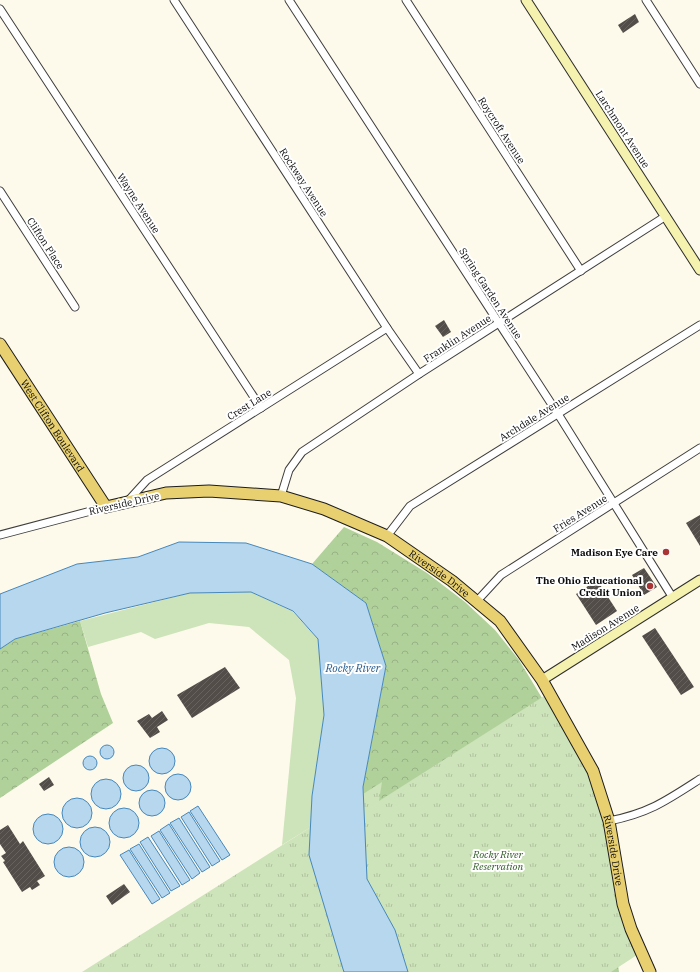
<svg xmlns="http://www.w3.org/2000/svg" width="700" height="972" viewBox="0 0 700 972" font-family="'IBM Plex Serif',serif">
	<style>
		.grass { fill: #cde3b9 }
		.forest { fill: url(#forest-crowns) }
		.park { fill: url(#park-tufts) }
		.water { fill: #b6d7ee; stroke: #4688bc }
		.building { fill: url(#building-hatch) }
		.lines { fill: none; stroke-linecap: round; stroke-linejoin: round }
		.street-casing { stroke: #3e3e3e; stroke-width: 9 }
		.secondary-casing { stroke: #2d2d2d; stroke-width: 11 }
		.primary-casing { stroke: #1c1c1c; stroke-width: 13 }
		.street { stroke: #fff; stroke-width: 7 }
		.secondary { stroke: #f5f1ae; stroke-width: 9 }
		.primary { stroke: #e8d070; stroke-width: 11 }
		.poi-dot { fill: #aa3434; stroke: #fff; stroke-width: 1.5 }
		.labels { text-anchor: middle; stroke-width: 4; stroke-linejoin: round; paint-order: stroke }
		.street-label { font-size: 10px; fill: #0b0b0b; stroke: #fff }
		.poi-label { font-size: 10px; font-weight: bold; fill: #0b0b0b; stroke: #fff; text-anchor: end }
		.park-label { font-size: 10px; font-style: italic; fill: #2d5a24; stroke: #fff }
		.water-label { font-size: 11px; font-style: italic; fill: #245a8d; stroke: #fff }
	</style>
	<defs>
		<pattern id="forest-crowns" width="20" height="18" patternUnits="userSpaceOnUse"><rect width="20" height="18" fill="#b1d19b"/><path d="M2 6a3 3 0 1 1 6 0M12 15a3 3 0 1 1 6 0" fill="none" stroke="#97b284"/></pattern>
		<pattern id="park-tufts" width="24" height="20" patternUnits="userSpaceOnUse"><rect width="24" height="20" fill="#cde3b9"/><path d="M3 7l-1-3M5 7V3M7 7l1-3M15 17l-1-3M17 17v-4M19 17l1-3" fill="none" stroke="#afc19e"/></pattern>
		<pattern id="building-hatch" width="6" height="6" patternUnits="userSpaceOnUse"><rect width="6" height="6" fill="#524d49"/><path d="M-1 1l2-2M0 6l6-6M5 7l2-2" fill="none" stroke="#66625f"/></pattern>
	</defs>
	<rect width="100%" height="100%" fill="#fdfaeb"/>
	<path class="grass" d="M251 592 292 611 318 639 324 715 312 796 311 827 282 845 296 698 289 660 249 627 209 623 155 639 141 632 88 647 80 621 190 593Z"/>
	<g class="forest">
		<path d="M344 527 377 542 427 573 465 602 495 630 519 660 542 698 611 917 619 972H408L367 879 363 787 386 666 366 603 312 564Z"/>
		<path d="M80 621 101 694 113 723 0 798V649L15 639Z"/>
	</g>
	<path class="park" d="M549 693 599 790 640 953 611 972H82L382 782 379 801Z"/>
	<g class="water">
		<path d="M179 542 246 543 312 564 366 603 386 666 363 787 367 879 395 930 408 972H344L343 969 309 855 312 796 324 715 318 639 293 611 251 592 190 593 105 613 15 639 0 649V594L77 564 138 557Z"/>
		<circle cx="107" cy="752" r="7"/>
		<circle cx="162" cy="761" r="13"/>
		<circle cx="90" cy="763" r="7"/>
		<circle cx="136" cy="778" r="13"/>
		<circle cx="178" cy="787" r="13"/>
		<circle cx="106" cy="794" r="15"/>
		<circle cx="152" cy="803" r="13"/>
		<circle cx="77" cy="813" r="15"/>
		<path d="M198 806 230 855 222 860 190 811Z"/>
		<circle cx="124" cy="823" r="15"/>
		<path d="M189 812 220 861 212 866 181 817Z"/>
		<circle cx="48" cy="829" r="15"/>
		<path d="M179 818 210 867 202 872 170 823Z"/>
		<path d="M169 824 200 873 192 879 160 830Z"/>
		<circle cx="95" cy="842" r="15"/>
		<path d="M159 831 190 880 182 885 151 836Z"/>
		<path d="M148 837 180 886 171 891 140 842Z"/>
		<path d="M139 844 170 893 162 898 130 849Z"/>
		<circle cx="69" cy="862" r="15"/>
		<path d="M129 850 160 899 152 904 120 855Z"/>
	</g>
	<g class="building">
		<path d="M635 14 639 22 623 33 618 25Z"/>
		<path d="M444 320 451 332 443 337 435 326Z"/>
		<path d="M700 515V546L686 523Z"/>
		<path d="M644 568 657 587 644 595 632 575Z"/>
		<path d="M597 580 617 611 596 625 576 594Z"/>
		<path d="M655 628 694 687 681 695 642 636Z"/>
		<path d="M225 667 240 688 192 718 177 695Z"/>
		<path d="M162 711 168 720 157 727 160 732 150 738 137 721 149 714 152 718Z"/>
		<path d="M49 777 54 785 44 791 39 784Z"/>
		<path d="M8 825 20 844 23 841 45 876 37 881 40 885 32 890 30 887 22 892 3 862 5 861 1 856 6 853 0 844V830Z"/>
		<path d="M124 884 130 892 112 905 106 896Z"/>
	</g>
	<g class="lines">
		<defs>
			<g id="street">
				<path d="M174 0 387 328 419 374"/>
				<path d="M289 0 558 414 673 598"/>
				<path d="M406 0 581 271"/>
				<path d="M646 0 700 84"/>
				<path d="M0 9 261 408"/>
				<path d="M0 191 75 307"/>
				<path d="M281 496 289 470 302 452 419 374 666 216"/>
				<path d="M127 502 147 480 387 328"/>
				<path d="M0 535 106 507"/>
				<path d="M387 536 410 506 700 325"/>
				<path d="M477 601 501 575 700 448"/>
				<path d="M609 821C649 813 666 801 700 779"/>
			</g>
			<g id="secondary">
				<path d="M526 0 700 270"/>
				<path d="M542 680 700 580"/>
			</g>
			<g id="primary">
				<path id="s1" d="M0 344 106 507 166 493 209 491 281 496 324 509 387 536 452 581 500 621 542 680 593 771 609 821 623 904 631 929 650 972"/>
			</g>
		</defs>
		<use href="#street" class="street-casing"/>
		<use href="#secondary" class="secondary-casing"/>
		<use href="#primary" class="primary-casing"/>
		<use href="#street" class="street"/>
		<use href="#secondary" class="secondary"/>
		<use href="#primary" class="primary"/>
	</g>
	<g class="poi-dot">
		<circle cx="666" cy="552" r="4"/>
		<circle cx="650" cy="586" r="4"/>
	</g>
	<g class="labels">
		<g class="street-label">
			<text transform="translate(623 129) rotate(57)" y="4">Larchmont Avenue</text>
			<text transform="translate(502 130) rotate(57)" y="4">Roycroft Avenue</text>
			<text transform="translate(304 182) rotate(57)" y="4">Rockway Avenue</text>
			<text transform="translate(139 203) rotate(57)" y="4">Wayne Avenue</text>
			<text transform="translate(46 243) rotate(57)" y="4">Clifton Place</text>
			<text transform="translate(491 293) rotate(57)" y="4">Spring Garden Avenue</text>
			<text transform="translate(457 338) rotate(-33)" y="4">Franklin Avenue</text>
			<text transform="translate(249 404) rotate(-32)" y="4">Crest Lane</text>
			<text transform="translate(534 417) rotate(-32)" y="4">Archdale Avenue</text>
			<text dy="4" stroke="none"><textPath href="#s1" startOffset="97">West Clifton Boulevard</textPath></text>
			<text transform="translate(124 503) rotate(-13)" y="4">Riverside Drive</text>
			<text transform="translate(580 513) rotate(-32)" y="4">Fries Avenue</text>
			<text dy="4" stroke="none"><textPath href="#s1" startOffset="549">Riverside Drive</textPath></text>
			<text transform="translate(605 627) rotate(-32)" y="4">Madison Avenue</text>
			<text dy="4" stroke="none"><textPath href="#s1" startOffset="885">Riverside Drive</textPath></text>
		</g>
		<g class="poi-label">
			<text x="658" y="556">Madison Eye Care</text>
			<text x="642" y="584">The Ohio Educational<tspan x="642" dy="12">Credit Union</tspan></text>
		</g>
		<g class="park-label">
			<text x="498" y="858">Rocky River<tspan x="498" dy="12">Reservation</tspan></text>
		</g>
		<g class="water-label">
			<text x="353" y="672">Rocky River</text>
		</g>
	</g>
</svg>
